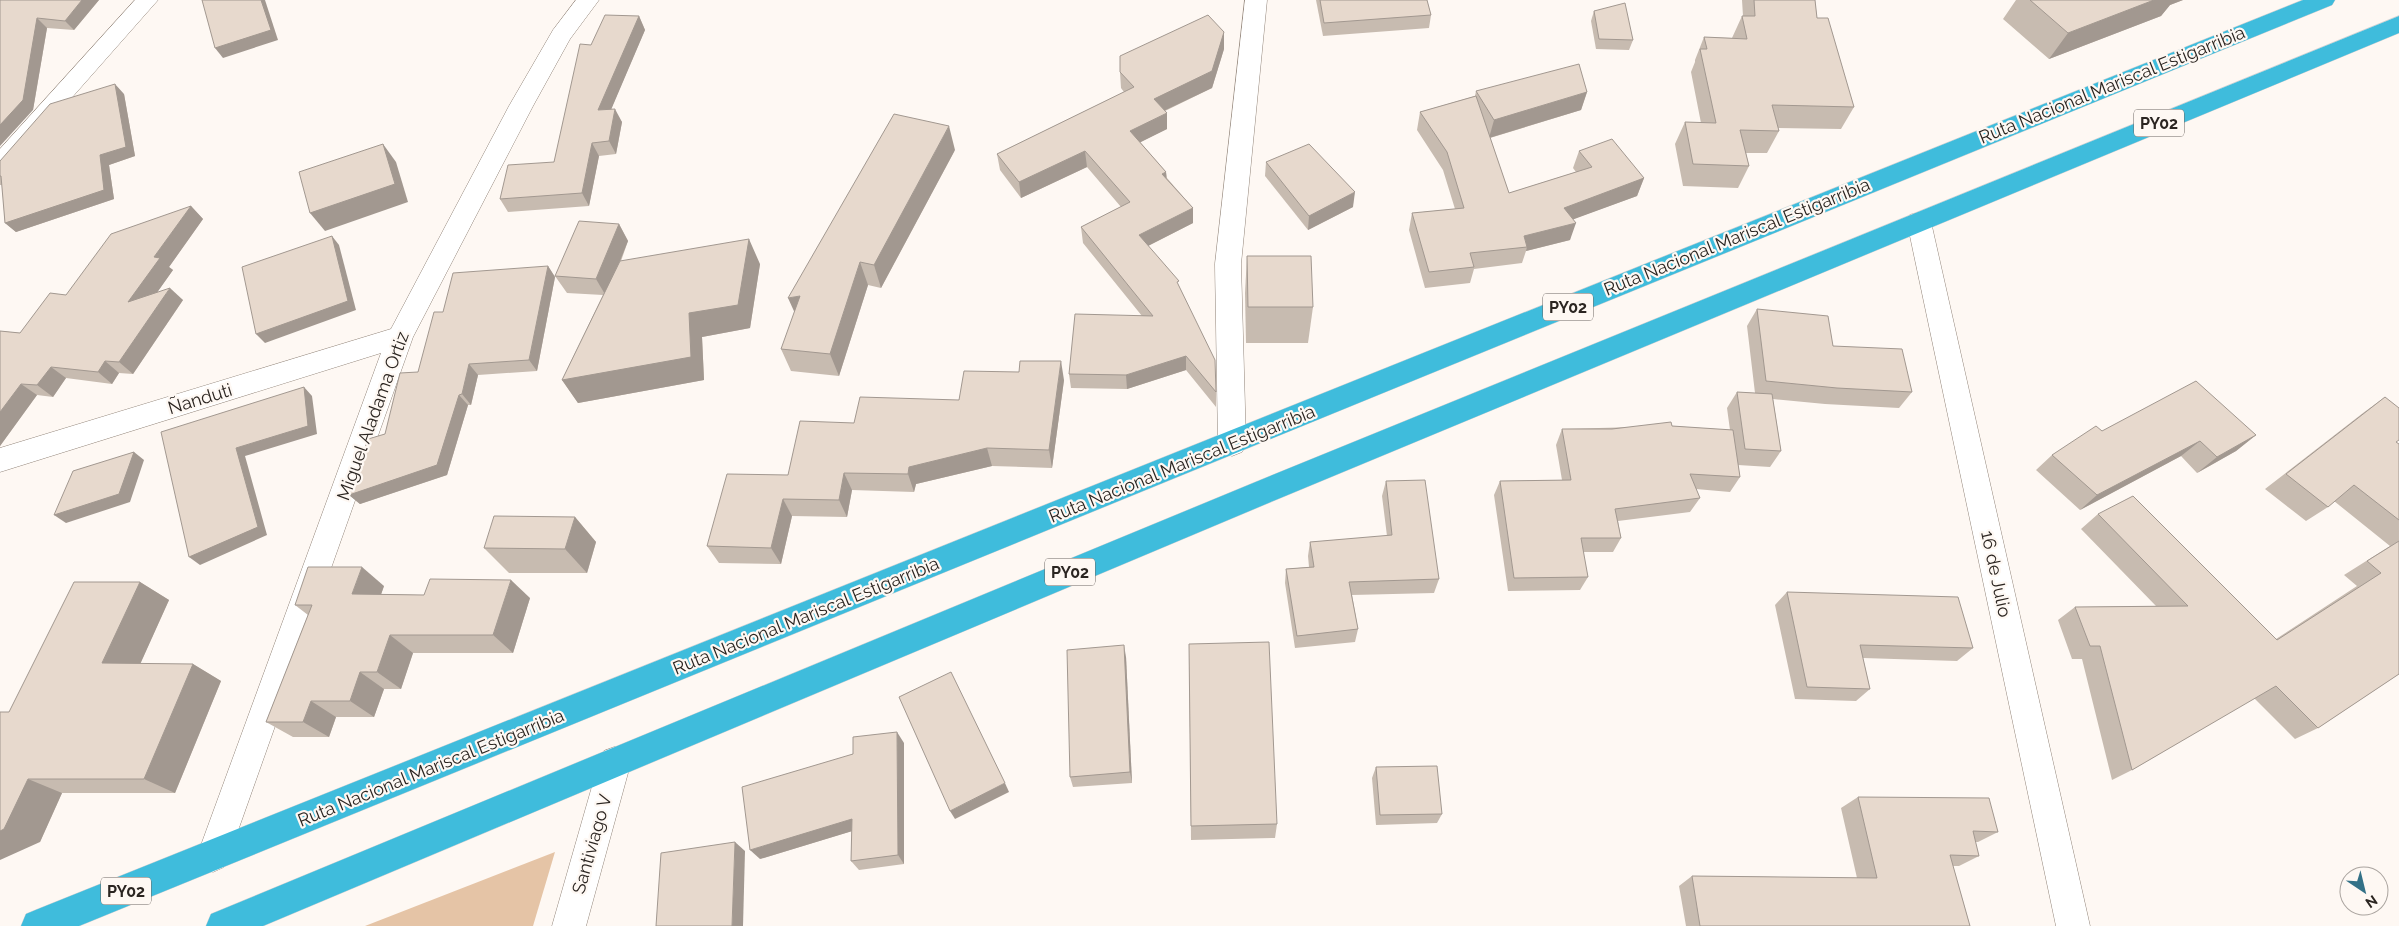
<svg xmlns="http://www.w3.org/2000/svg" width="2399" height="926" viewBox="0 0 2399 926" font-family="Raleway,sans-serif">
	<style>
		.green { fill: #e5c4a6 }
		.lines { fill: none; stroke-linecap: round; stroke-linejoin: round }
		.minor-casing { stroke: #92857a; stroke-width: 1 }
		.trunk-casing { stroke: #d5d3d3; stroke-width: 1 }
		.minor { fill: #fff; fill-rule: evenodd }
		.trunk { fill: #3fbcdc; fill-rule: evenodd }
		.wall { fill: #c7bbb0 }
		.shaded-wall { fill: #a29890 }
		.building { fill: #e7d9cd; stroke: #a29890 }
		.labels { text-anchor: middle; stroke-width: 4.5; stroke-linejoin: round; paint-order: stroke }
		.shield { fill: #fef8f3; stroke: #6a6460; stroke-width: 1 }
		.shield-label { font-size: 16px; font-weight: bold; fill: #2b2521 }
		.street-label { font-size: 18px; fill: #2b2521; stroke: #fef8f3 }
	</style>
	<rect width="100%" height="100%" fill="#fef8f3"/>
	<path class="green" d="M555 852 533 926H365Z"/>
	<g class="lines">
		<defs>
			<g id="minor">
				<path d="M135 0H158L8 170 0 173V149Z"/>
				<path d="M576 0H599L570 39 533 106 413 337 229 856 224 867 213 872 202 867 197 856 381 353 0 472V448L391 329 509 106 553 30Z"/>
				<path d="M1245 0H1267L1241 264 1246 444 1242 452 1232 456 1222 452 1218 444 1215 264Z"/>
				<path d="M1919 213 1928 215 1931 222 2090 926H2056L1907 222 1910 215Z"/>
				<path d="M615 747 626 751 631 762 586 926H552L599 762 604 751Z"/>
			</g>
			<g id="trunk">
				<path d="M2303 0H2335L2332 5 79 926H21L26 914 38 909Z"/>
				<path d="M2399 16V33L1278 499 263 926H206L211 914 1258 481Z"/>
			</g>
		</defs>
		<use href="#minor" class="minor-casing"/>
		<use href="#trunk" class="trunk-casing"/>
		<use href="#minor" class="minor"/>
		<use href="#trunk" class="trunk"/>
	</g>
	<g class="wall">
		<path d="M0 0H99L74 30 47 28 33 110Z"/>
		<path d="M1316 0H1427L1431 15 1429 28 1323 36Z"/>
		<path d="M1742 0H1815L1817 18 1854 107 1841 129 1778 128 1779 131 1767 153H1746L1749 166 1738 188 1683 186 1675 144 1685 122 1701 123 1691 72 1695 62V60L1704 37 1732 38 1742 16H1743Z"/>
		<path d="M2016 0H2183L2170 5 2161 16 2049 59 2003 19Z"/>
		<path d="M1594 11 1633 40 1629 50 1596 49 1591 21Z"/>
		<path d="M639 16 645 30 611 109 622 122 616 154 599 156 589 206 508 212 500 199 554 162 591 45Z"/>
		<path d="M1224 49 1212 88 1165 111 1167 113V129L1140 142 1166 172 1167 178 1193 208V223L1148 246 1179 286 1216 392V407L1186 370 1127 389 1071 388 1069 374 1142 316 1083 243 1081 227 1121 207 1087 167 1021 198 1000 170 997 154 1124 92 1121 88 1120 72Z"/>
		<path d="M1476 91 1587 92 1581 110 1490 138 1509 193 1576 172 1573 168 1579 151 1644 178 1637 196 1573 219 1570 240 1526 251 1522 263 1474 269 1470 283 1425 288 1409 230 1412 213 1455 209 1443 170 1417 130 1420 112 1475 96Z"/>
		<path d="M124 94 135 156 109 165 114 199 16 232 5 223 2 185H0V161Z"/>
		<path d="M955 150 881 288 868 285 839 376 791 371 781 349Z"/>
		<path d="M1266 162 1353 207 1308 230 1265 176Z"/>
		<path d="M191 206 203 219 169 267 173 270 157 292 183 300 133 374 119 373 112 384 66 378 53 397 37 395 0 446V331L20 333 66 295Z"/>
		<path d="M619 224 628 241 621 261 760 264 750 328 702 337 704 380 578 403 562 380 603 295 567 293 555 276Z"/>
		<path d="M1247 256 1313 307 1308 343H1246L1245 293Z"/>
		<path d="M548 266 555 277 537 371 478 375 471 405H468L447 475 360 504 349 495 385 434 418 372 443 312Z"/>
		<path d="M1757 309 1833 346 1912 392 1899 408 1825 404 1773 399 1781 451 1770 467 1738 465 1740 477 1730 492 1696 489 1700 498 1690 512 1618 521 1621 538 1613 552H1583L1588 577 1580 590 1508 591 1494 495 1500 481 1562 480 1556 445 1562 429 1672 426 1730 430 1727 408 1737 392 1755 393 1747 326Z"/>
		<path d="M1064 380 1052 468 992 466 916 484 914 492 852 490 847 517 792 516 781 564 719 563 707 546 788 475 854 423 959 400Z"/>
		<path d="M2385 397 2396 442 2399 444V674L2318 728 2295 739 2254 698 2132 770 2112 780 2082 659H2072L2058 620 2075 607 2156 606 2081 529 2098 514 2276 639 2357 586 2344 575 2390 546 2334 501 2328 507 2306 521 2265 489 2363 413Z"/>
		<path d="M2102 431 2256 435 2236 451 2197 473 2181 456 2080 510 2036 470 2052 455Z"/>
		<path d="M1386 481 1439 579 1434 593 1352 595 1358 629 1355 642 1295 648 1285 583 1286 569 1309 567 1308 556 1310 542 1387 536 1382 496Z"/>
		<path d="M575 517 596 542 587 573H509L484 548Z"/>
		<path d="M140 582 169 600 140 664H193L221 681 175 793H62L40 842 9 712Z"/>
		<path d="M384 586 381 594 530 598 513 653H413L401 689H384L374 717H336L329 737H293L266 722 308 615 295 605Z"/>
		<path d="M1787 592 1973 648 1957 661 1863 658 1870 689 1856 701 1795 699 1775 605Z"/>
		<path d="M1189 644 1277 824 1275 838 1191 840Z"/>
		<path d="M1126 657 1132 783 1073 787 1070 777Z"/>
		<path d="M904 743V864L859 870 851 861 852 831 760 859 853 754Z"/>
		<path d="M1376 767 1442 814 1437 823 1376 825 1372 778Z"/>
		<path d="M1858 797 1998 832 1978 842H1975L1979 856 1959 866H1953L1970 926H1686L1679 886 1692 876 1857 878 1841 808Z"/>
	</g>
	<g class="shaded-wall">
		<path d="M82 0H99L74 30 65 21Z"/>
		<path d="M261 0H265L278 40 223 58 215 48Z"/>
		<path d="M2154 0H2183L2170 5 2161 16 2049 59 2068 33Z"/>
		<path d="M639 16 645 30 605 124 598 110Z"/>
		<path d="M37 18 47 28 33 110 0 146V125Z"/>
		<path d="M1224 32V49L1212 88 1155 115 1154 99Z"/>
		<path d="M115 84 124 94 135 156 109 165 114 199 16 232 5 223 100 155Z"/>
		<path d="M1587 92 1581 110 1489 138 1494 120Z"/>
		<path d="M615 109 622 122 616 154 609 141Z"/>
		<path d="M1167 113V129L1131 147 1130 131Z"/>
		<path d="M949 126 955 150 881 288 874 265Z"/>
		<path d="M592 143 599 156 589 206 582 193Z"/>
		<path d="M383 144 396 162 408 202 325 231 310 213Z"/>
		<path d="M1085 151 1087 167 1021 198 1019 182Z"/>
		<path d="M1166 172 1167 188 1162 174Z"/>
		<path d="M1644 178 1637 196 1558 225 1564 208Z"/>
		<path d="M1355 192 1353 207 1308 230 1309 216Z"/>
		<path d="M191 206 203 219 169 267 173 270 142 314 128 302 154 257Z"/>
		<path d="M1193 208V223L1140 250 1139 235Z"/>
		<path d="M1576 223 1570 240 1526 251 1527 247 1524 236Z"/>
		<path d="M619 224 628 241 606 296 596 279Z"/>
		<path d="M332 236 339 245 356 310 265 343 256 334Z"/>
		<path d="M749 239 760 264 750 328 702 337 704 380 578 403 562 380 689 313Z"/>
		<path d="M860 262 868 285 839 376 830 354Z"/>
		<path d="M548 266 555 277 537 371 529 360Z"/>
		<path d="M170 288 183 300 133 374 119 362Z"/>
		<path d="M800 296 798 320 788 298Z"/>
		<path d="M1186 356V370L1127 389 1126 375Z"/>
		<path d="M105 361 119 373 112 384 98 372Z"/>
		<path d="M1061 361 1064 380 1052 468 1049 450Z"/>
		<path d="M469 364 478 375 471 405 462 394Z"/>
		<path d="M51 367 66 378 53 397 37 385Z"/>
		<path d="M21 384 37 395 0 446V412Z"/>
		<path d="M304 387 312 396 317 434 245 456 267 535 200 565 189 557 236 448Z"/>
		<path d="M459 395 468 405 447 475 360 504 349 495Z"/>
		<path d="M2256 435 2236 451 2197 473 2217 457Z"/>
		<path d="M2200 441 2181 456 2080 510 2097 495Z"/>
		<path d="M987 448 992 466 916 484 914 492 908 474 909 467Z"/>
		<path d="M134 452 144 460 130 502 66 523 54 515Z"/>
		<path d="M844 473 852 490 847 517 839 500Z"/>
		<path d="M783 499 792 516 781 564 771 548Z"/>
		<path d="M575 517 596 542 587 573 565 549Z"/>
		<path d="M362 567 384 586 375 612 352 594Z"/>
		<path d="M511 580 530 598 513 653 493 635Z"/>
		<path d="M140 582 169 600 133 680 102 663Z"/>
		<path d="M390 635 413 653 401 689 377 672Z"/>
		<path d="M1124 645 1126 657 1132 783 1130 772Z"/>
		<path d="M193 664 221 681 175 793 144 779Z"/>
		<path d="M360 672 384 689 374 717 350 701Z"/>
		<path d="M311 701 336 717 329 737 303 722Z"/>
		<path d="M897 732 904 743V864L898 855Z"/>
		<path d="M28 779 62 793 40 842 0 860V831Z"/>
		<path d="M1005 783 1009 792 955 819 950 811Z"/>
		<path d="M852 819 859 829 760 859 750 850Z"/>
		<path d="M735 842 745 851 743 926H732Z"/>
	</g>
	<g class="building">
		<path d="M0 0H82L65 21 37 18 23 100 0 125Z"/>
		<path d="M202 0H261L271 30 215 48Z"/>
		<path d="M1320 0H1427L1431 15 1324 23Z"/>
		<path d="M1754 0H1815L1817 18H1828L1854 107 1772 105 1779 131 1740 130 1749 166 1693 164 1685 122 1716 123 1700 49H1707L1704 37 1747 39 1742 16H1755Z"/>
		<path d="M2030 0H2154L2068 33Z"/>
		<path d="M1625 3 1633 40 1599 39 1594 11Z"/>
		<path d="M605 15 639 16 598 110 615 109 609 141 592 143 582 193 500 199 508 165 554 162 580 44 591 45Z"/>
		<path d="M1208 15 1224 32 1212 71 1154 99 1167 113 1130 131 1166 172 1162 174 1193 208 1139 235 1179 281 1177 282 1215 360 1216 392 1186 356 1126 375 1069 374 1075 314 1153 316 1081 227 1130 202 1085 151 1019 182 997 154 1134 87 1120 72V56Z"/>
		<path d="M1579 64 1587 92 1494 120 1476 91Z"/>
		<path d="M115 84 126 147 100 155 104 190 5 223 1 176H0V161L50 104Z"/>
		<path d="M1476 96 1509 193 1592 167 1579 151 1612 139 1644 178 1564 208 1576 223 1524 236 1527 247 1470 253 1474 267 1429 272 1412 213 1464 208 1447 152 1420 112Z"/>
		<path d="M894 114 949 126 874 265 860 262 830 354 781 349 800 296 788 298Z"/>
		<path d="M383 144 395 184 310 213 299 172Z"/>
		<path d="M1309 144 1355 192 1309 216 1266 162Z"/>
		<path d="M191 206 154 257 160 258 128 302 170 288 119 362 105 361 98 372 51 367 37 385 21 384 0 412V331L20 333 50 293 66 295 111 234Z"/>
		<path d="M579 221 619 224 596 279 555 276Z"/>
		<path d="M332 236 348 301 256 334 242 267Z"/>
		<path d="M749 239 738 305 689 313 691 357 562 380 620 261Z"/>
		<path d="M1247 256H1311L1313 307H1248Z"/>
		<path d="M548 266 529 360 469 364 462 394 459 395 437 465 349 495 368 439 385 434 400 373 418 372 434 312H443L453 273Z"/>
		<path d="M1757 309 1828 316 1833 346 1902 349 1912 392 1837 388 1766 381Z"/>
		<path d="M1020 361H1061L1049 450 987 448 909 467 908 474 844 473 839 500 783 499 771 548 707 546 727 474 788 475 800 421 854 423 860 397 959 400 964 371 1019 372Z"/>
		<path d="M2196 381 2256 435 2217 457 2200 441 2097 495 2052 455 2096 426 2102 431Z"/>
		<path d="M304 387 308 426 236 448 258 527 189 557 161 432Z"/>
		<path d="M1737 392 1772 394 1781 451 1745 449Z"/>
		<path d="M2385 397 2399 408V440L2396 442 2399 444V520L2354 485 2328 507 2286 474Z"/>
		<path d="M1671 422 1672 426 1733 430 1740 477 1690 474 1700 498 1615 509 1621 538H1581L1588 577 1514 578 1500 481 1571 480 1562 429H1612Z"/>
		<path d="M134 452 119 494 54 515 73 471Z"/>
		<path d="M1425 480 1439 579 1349 582 1358 629 1297 636 1286 569 1314 567 1310 542 1392 535 1386 481Z"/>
		<path d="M2133 496 2277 640 2381 573 2367 561 2399 541V674L2318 728 2276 686 2132 770 2100 646H2090L2075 607 2188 606 2098 514Z"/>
		<path d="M494 516 575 517 565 549 484 548Z"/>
		<path d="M308 567H362L352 594 424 595 430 579 511 580 493 635H390L377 672H360L350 701H311L303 722H266L312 605H295Z"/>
		<path d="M74 582H140L102 663 193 664 144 779H28L4 829 0 831V712H9Z"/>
		<path d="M1787 592 1958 597 1973 648 1860 645 1870 689 1807 687Z"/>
		<path d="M1269 642 1277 824 1191 826 1189 644Z"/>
		<path d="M1124 645 1130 772 1070 777 1067 650Z"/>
		<path d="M951 672 1005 783 950 811 899 697Z"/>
		<path d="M897 732 898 855 851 861 852 819 750 850 742 787 853 754V737Z"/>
		<path d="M1437 766 1442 814 1380 815 1376 767Z"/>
		<path d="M1858 797 1989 798 1998 832 1973 831 1979 856 1950 855 1970 926H1700L1692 876 1877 878Z"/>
		<path d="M735 842 732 926H656L661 853Z"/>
	</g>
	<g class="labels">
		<g class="shield">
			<rect x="2134" y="109.5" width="50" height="27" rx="4"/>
			<rect x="1543" y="293.5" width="50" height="27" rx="4"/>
			<rect x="1045" y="558.5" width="50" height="27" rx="4"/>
			<rect x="101" y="877.5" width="50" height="27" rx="4"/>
		</g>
		<g class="shield-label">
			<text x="2159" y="129">PY02</text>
			<text x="1568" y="313">PY02</text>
			<text x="1070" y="578">PY02</text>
			<text x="126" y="897">PY02</text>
		</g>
		<g class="street-label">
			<text transform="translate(2112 85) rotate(-22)" y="6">Ruta Nacional Mariscal Estigarribia</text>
			<text transform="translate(1737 237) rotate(-22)" y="6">Ruta Nacional Mariscal Estigarribia</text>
			<text transform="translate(200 399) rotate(-17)" y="6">Ñanduti</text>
			<text transform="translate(373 416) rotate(-70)" y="6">Miguel Aladama Ortiz</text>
			<text transform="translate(1182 464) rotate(-22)" y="6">Ruta Nacional Mariscal Estigarribia</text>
			<text transform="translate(1996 574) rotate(78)" y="6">16 de Julio</text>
			<text transform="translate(806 616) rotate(-22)" y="6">Ruta Nacional Mariscal Estigarribia</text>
			<text transform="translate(431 768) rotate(-22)" y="6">Ruta Nacional Mariscal Estigarribia</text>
			<text transform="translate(592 844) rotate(-74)" y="6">Santiviago V</text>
		</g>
	</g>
	<g transform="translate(2364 891) rotate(145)"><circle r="24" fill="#fef8f3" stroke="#aaa49f"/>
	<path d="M0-4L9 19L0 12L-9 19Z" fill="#337187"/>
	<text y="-8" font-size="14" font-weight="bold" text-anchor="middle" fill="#2b2521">N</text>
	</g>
</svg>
